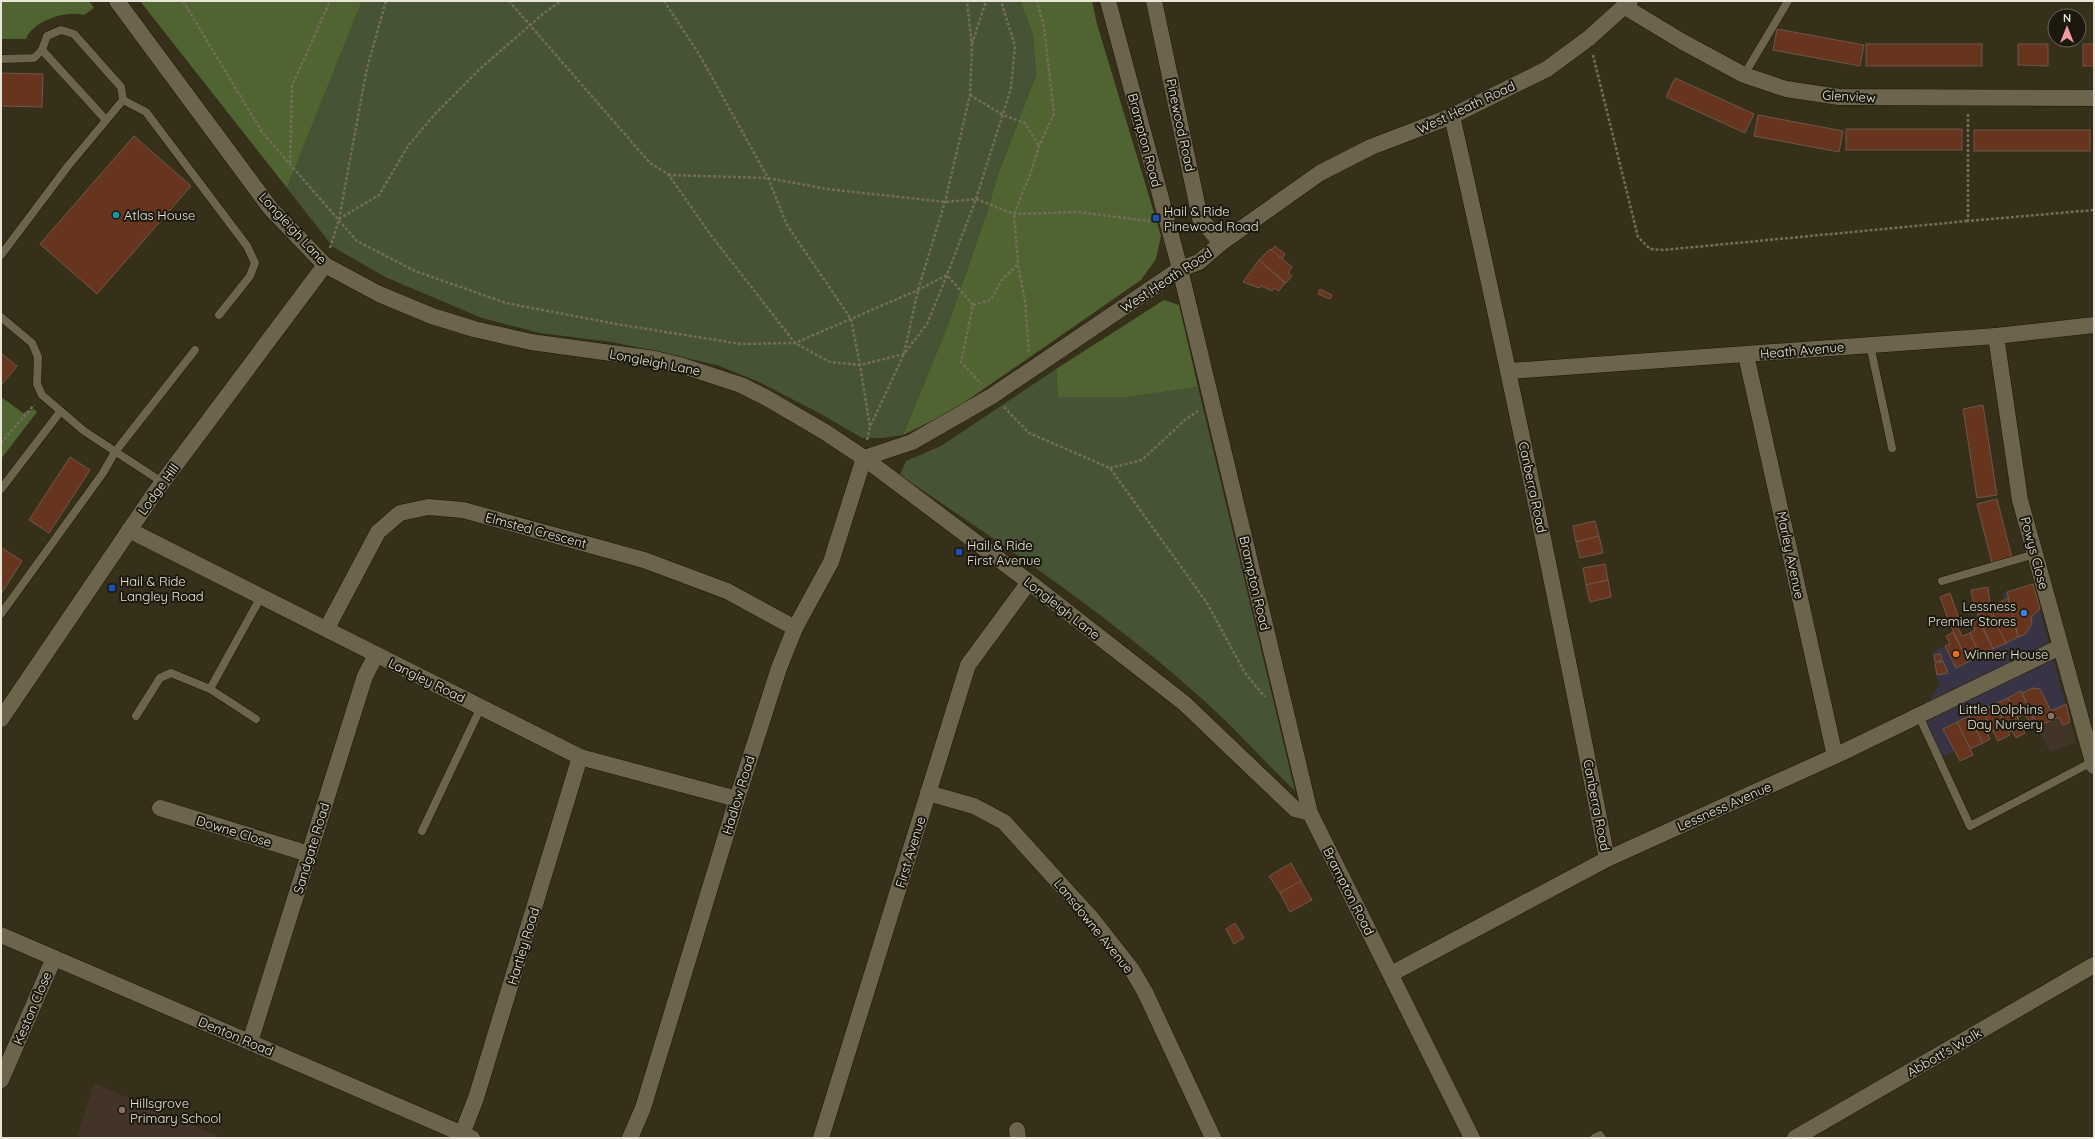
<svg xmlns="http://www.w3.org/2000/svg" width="2095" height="1139" viewBox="0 0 2095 1139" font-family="Quicksand,sans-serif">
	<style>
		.commercial { fill: #393445 }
		.education { fill: #433428 }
		.green { fill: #465334 }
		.forest { fill: #4f6430 }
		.building { fill: #67351d; stroke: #6e574c }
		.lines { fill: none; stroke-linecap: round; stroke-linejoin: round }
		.service-casing { stroke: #1e1704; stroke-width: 9 }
		.minor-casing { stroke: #1e1704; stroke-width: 17 }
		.path { stroke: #736d5a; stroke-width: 2.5; stroke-dasharray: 3 2; stroke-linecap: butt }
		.service { stroke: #6c644d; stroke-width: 8 }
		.minor { stroke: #6c644d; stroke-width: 16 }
		.culture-dot { fill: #0f9aa8; stroke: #1b180e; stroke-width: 1.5 }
		.transit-dot { fill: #1a4fb4; stroke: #1b180e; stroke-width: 1.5 }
		.shop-dot { fill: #3f7fe0; stroke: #1b180e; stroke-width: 1.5 }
		.food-dot { fill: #e8710a; stroke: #1b180e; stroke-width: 1.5 }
		.education-dot { fill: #8d6e63; stroke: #1b180e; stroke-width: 1.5 }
		.labels { text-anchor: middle; stroke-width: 4; stroke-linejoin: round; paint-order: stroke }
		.street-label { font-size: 13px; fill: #e9e5d8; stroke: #1b180e }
		.poi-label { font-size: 13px; fill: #e9e5d8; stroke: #1b180e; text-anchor: start }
	</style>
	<rect width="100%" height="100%" fill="#362f1a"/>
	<path class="commercial" d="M2033 584 2076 743 2050 752 2029 712 1939 759 1919 716 1939 685 1932 652 2006 617 2003 593Z"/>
	<g class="education">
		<path d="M2033 688 2040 689 2051 710 2066 704 2076 743 2050 752 2022 693Z"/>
		<path d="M94 1083 223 1138H77Z"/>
	</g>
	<g class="green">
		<path d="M362 1H1020L1033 35 1036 75 998 174 986 215 948 325 903 435 883 438H862L819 413 759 382 717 365 612 342 540 333 482 318 385 277 333 247 287 188Z"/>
		<path d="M1056 369 1058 397H1128L1198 387 1295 791C1263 760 1233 726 1200 697 1107 614 1003 545 900 475L906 461 941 446Z"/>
	</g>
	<g class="forest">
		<path d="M1 1H89L94 8 84 15C67 10 32 21 26 39H1Z"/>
		<path d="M140 1H362L287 188Z"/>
		<path d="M1020 1H1092L1097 24 1161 236 1156 259 1141 280 952 411 903 435 948 325 986 215 998 174 1036 75 1033 35Z"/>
		<path d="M1164 300 1179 305 1198 387 1128 397H1058L1056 369Z"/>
		<path d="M1 397 23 413 34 409 37 412 1 459Z"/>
	</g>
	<g class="building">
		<path d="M1777 29 1864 45 1860 66 1773 50Z"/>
		<rect x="1866" y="44" width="116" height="22"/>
		<path d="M2018 44H2048V66L2018 65Z"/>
		<rect x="2083" y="44" width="11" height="22"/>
		<path d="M1 73 43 74 42 107 1 106Z"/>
		<path d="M1675 78 1754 114 1745 133 1666 97Z"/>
		<path d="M1758 115 1843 131 1839 152 1754 136Z"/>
		<rect x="1846" y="129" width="116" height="21"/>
		<rect x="1974" y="130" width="116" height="21"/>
		<path d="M134 136 191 186 97 294 40 244Z"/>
		<path d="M1275 246 1285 254 1282 259 1271 250Z"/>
		<path d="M1270 249 1292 267 1288 273 1292 276 1286 283 1259 260Z"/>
		<path d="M1259 260 1285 283 1279 291 1274 288 1272 291 1261 286 1259 288 1243 282Z"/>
		<path d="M1320 289 1332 295 1330 299 1318 294Z"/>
		<path d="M1 353 17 366 2 384 1 383Z"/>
		<path d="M1983 405 1997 495 1977 498 1963 409Z"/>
		<path d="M70 457 90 470 49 533 29 520Z"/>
		<path d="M1997 499 2012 558 1992 563 1977 504Z"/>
		<path d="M1595 521 1599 536 1576 542 1573 526Z"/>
		<path d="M1599 536 1603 553 1580 558 1576 542Z"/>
		<path d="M2 548 22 561 1 594V550Z"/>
		<path d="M1605 564 1608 580 1586 585 1583 568Z"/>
		<path d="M1608 580 1611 597 1590 602 1586 585Z"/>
		<path d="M2033 584 2040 609 2031 617 2032 623 2029 629 2024 635 2018 637 2007 592Z"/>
		<path d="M1988 587 1991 613 2006 643 1993 649 1977 614 1987 612 1984 603 1974 605 1971 590Z"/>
		<path d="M1950 593 1959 619 1955 621 1962 636 1970 633 1980 656 1968 662 1949 622 1940 597Z"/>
		<path d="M2008 598 2018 637 2006 643 1995 621 1992 606Z"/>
		<path d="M1978 619 1993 649 1980 656 1970 633 1975 630 1972 624Z"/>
		<path d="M1953 632 1968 662 1956 668 1945 646 1950 644 1946 636Z"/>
		<path d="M1941 654 1942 660 1935 662 1934 655Z"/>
		<path d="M1943 661 1948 673 1937 675 1935 664Z"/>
		<path d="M2033 688 2040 689 2051 711 2066 704 2070 722 2063 725 2059 717 2038 726 2022 693Z"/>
		<path d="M2021 691 2033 719 2029 721 2024 714 2017 718 2008 698Z"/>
		<path d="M2008 698 2025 733 2016 738 2012 731 2010 732 1995 704Z"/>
		<path d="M1995 704 2010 735 1998 741 1982 710Z"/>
		<path d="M1982 710 1993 731 1988 734 1990 739 1983 743 1969 716Z"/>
		<path d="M1969 716 1983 743 1970 749 1957 722Z"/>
		<path d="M1957 722 1973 755 1960 761 1943 729Z"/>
		<path d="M1291 863 1301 881 1280 893 1269 876Z"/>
		<path d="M1301 881 1312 900 1290 912 1280 893Z"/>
		<path d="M1235 923 1244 938 1234 944 1226 929Z"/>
	</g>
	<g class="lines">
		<defs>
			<g id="service">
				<path d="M42 50 106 120"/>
				<path d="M1 59 34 58 42 50 47 36 61 30 74 34 121 87 123 100 68 166 1 255"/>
				<path d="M1744 75 1788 1"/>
				<path d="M123 100 146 112 247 246 255 263 250 276 219 315"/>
				<path d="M1 317 32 343 38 357 37 384 42 395 84 431 162 482"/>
				<path d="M1870 345 1892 448"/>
				<path d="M1 489 60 412"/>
				<path d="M1942 581 2035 554"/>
				<path d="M1 614 103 473 115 452 195 350"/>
				<path d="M210 689 262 595"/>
				<path d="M136 716 160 678 171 673 210 689 256 719"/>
				<path d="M1919 716 1970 826 2092 762"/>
				<path d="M422 831 481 707"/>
				<path d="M1594 1138 1600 1135 1602 1138"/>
			</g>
			<g id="minor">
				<path d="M117 1 271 209 325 265 379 294 432 316 474 329 531 342 655 359 683 366 741 385 765 397 825 432 864 458 1029 582 1184 703 1295 809 1310 813"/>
				<path d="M1108 1 1180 269 1310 813 1472 1138"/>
				<path d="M1154 1 1200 218 1221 243"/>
				<path d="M1625 7 1683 42 1744 75 1786 89 1839 97 2094 98"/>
				<path d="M1452 116C1508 363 1559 611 1607 859"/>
				<path d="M1996 336 2020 500 2094 766"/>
				<path d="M1746 355 1835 756"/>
				<path d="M1509 371 1996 336 2094 325"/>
				<path d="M864 458 912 442 992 396 1180 269 1199 262 1221 243 1320 173 1371 147 1452 116 1547 69 1589 38 1630 1"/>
				<path d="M129 530 580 757 737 799"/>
				<path d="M327 628 378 532 400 513 428 507 463 510 644 560 727 591 795 628"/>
				<path d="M1 719 156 491 325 265"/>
				<path d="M928 793 974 806 1004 822 1092 919 1132 970 1145 992 1213 1138"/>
				<path d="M160 808 309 854"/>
				<path d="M1 935 472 1138"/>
				<path d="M1391 974 1607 859 1835 756 2060 647"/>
				<path d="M250 1042 365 676 376 655"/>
				<path d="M1 1080 54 958"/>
				<path d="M1017 1130 1018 1138"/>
				<path d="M462 1134 476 1098 580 757"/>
				<path d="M630 1138 643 1108 737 799 779 668 795 628 831 562 864 458"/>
				<path d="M821 1138 968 665 1029 582"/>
				<path d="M1795 1138 2094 965"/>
			</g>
		</defs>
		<use href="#service" class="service-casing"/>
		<use href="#minor" class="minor-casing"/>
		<g class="path">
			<path d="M183 1 262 132 357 241 415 271 506 303 616 324 741 344 795 343 918 290 947 275 976 199 1011 88 1015 46 1001 1"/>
			<path d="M509 1 650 163 668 174 710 234 795 343 830 362 860 365 904 354 927 324 947 275 973 305 961 362 981 384"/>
			<path d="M664 1 699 54 768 178 787 225 851 319 860 365 870 427"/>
			<path d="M972 44 986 1"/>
			<path d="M1593 55 1638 237 1650 249 1663 250 1968 221"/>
			<path d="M970 95 1003 115 1025 123 1039 146"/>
			<path d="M1968 114V221L2094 210"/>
			<path d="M290 163 292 86 330 1"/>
			<path d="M668 175 768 178 827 189 945 202 976 199 1014 214 1077 212 1150 221"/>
			<path d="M339 219 379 195 408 146 435 114 481 68 544 13 561 1"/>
			<path d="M330 248 339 219 367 68 386 1"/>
			<path d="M1018 265 1025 301 1029 353"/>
			<path d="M973 305 991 300 1001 281 1018 264 1014 214 1031 172 1039 146 1054 114 1044 27 1037 1"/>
			<path d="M1004 407 1029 433 1110 468 1207 603 1245 673 1265 697"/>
			<path d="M867 440 870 427 904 354 918 290 945 202 970 95 972 46 967 1"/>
			<path d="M1 443 34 405"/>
			<path d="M1110 468 1142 460 1186 419 1198 411"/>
		</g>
		<use href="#service" class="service"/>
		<use href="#minor" class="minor"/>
	</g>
	<circle class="culture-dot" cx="116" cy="215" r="4"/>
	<g class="transit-dot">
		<rect x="1152" y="214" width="8" height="8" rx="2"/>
		<rect x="955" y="548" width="8" height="8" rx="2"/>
		<rect x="108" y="584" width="8" height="8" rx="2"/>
	</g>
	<circle class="shop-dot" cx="2024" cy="613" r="4"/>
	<circle class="food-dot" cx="1956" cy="654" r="4"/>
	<g class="education-dot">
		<circle cx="2051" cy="716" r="4"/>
		<circle cx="122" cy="1110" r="4"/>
	</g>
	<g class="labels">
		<g class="street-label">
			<text transform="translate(1849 96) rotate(3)" y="5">Glenview</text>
			<text transform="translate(1466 107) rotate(-25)" y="5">West Heath Road</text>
			<text transform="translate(1181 125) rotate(78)" y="5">Pinewood Road</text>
			<text transform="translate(1145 140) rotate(75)" y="5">Brampton Road</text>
			<text transform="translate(293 228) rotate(47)" y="5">Longleigh Lane</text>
			<text transform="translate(1166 280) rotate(-33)" y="5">West Heath Road</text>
			<text transform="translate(1802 350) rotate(-5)" y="5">Heath Avenue</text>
			<text transform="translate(655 362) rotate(11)" y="5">Longleigh Lane</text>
			<text transform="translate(1533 487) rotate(78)" y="5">Canberra Road</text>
			<text transform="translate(158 489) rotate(-54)" y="5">Lodge Hill</text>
			<text transform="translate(536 530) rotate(15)" y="5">Elmsted Crescent</text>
			<text transform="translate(2035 553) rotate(75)" y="5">Powys Close</text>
			<text transform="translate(1791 555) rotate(78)" y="5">Marley Avenue</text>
			<text transform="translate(1255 583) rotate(77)" y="5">Brampton Road</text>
			<text transform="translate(1062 608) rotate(38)" y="5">Longleigh Lane</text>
			<text transform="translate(427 680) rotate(26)" y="5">Langley Road</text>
			<text transform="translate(738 795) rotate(-73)" y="5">Hadlow Road</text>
			<text transform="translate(1597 805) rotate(79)" y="5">Canberra Road</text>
			<text transform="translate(1724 806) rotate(-24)" y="5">Lessness Avenue</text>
			<text transform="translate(234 831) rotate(17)" y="5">Downe Close</text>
			<text transform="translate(311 848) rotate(-73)" y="5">Sandgate Road</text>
			<text transform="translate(910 852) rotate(-73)" y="5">First Avenue</text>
			<text transform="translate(1349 891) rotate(63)" y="5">Brampton Road</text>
			<text transform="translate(1094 926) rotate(51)" y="5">Lansdowne Avenue</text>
			<text transform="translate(523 946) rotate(-73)" y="5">Hartley Road</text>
			<text transform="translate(32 1008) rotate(-67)" y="5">Keston Close</text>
			<text transform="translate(236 1036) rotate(23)" y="5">Denton Road</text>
			<text transform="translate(1944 1052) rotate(-30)" y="5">Abbott's Walk</text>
		</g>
		<g class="poi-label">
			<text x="1164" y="216">Hail &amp; Ride<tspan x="1164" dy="15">Pinewood Road</tspan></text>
			<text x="124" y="220">Atlas House</text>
			<text x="967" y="550">Hail &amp; Ride<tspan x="967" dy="15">First Avenue</tspan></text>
			<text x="120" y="586">Hail &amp; Ride<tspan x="120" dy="15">Langley Road</tspan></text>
			<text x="2016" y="611" text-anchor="end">Lessness<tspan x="2016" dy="15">Premier Stores</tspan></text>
			<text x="1964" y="659">Winner House</text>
			<text x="2043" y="714" text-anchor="end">Little Dolphins<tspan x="2043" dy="15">Day Nursery</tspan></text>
			<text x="130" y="1108">Hillsgrove<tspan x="130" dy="15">Primary School</tspan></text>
		</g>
	</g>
	<rect width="2095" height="1139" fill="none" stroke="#e9e5d8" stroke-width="4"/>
	<g transform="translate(2067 28)"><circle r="19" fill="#1b180e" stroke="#6d6a5f"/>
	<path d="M0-3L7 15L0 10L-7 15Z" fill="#f49aa4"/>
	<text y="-6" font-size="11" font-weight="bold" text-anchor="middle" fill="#e9e5d8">N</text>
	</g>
</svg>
